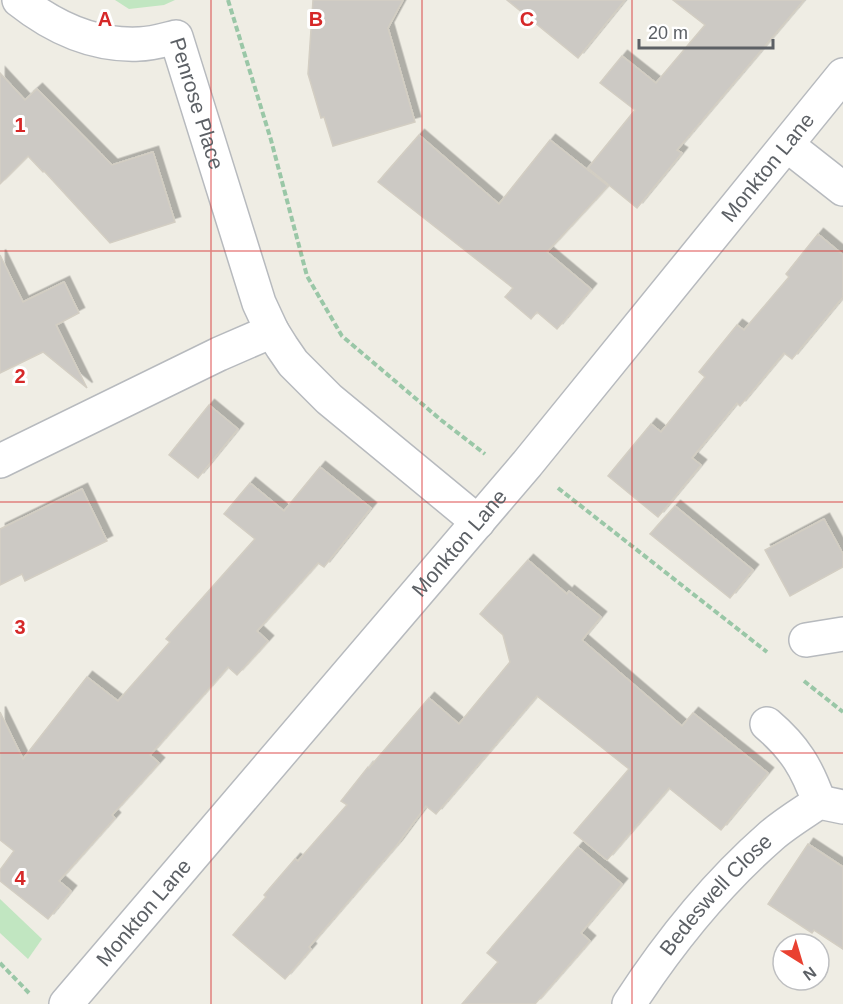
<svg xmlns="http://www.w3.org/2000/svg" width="843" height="1004" font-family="Helvetica,sans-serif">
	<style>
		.green { fill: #c1e6c1 }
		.building { fill: #ccc9c4; stroke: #d3cec3; stroke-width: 1.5; filter: url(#shadow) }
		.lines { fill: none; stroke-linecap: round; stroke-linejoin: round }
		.minor-casing { stroke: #b7babe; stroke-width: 36 }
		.tertiary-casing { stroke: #b7babe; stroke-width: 36 }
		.path { stroke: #9ac7a7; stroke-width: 4; stroke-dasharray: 6 3; stroke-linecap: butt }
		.minor { stroke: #fff; stroke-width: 33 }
		.tertiary { stroke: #fff; stroke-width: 33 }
		.grid { fill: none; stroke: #d62828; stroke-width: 1.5; stroke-opacity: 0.55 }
		.labels { text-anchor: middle; stroke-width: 6; stroke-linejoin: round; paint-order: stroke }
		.street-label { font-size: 21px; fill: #5c6065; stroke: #fff }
		.grid-label { font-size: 20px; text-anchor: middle; font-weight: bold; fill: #d62828; stroke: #fff; stroke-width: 6; stroke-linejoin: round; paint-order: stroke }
	</style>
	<defs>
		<filter id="shadow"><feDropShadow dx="5.5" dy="-5.5" stdDeviation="0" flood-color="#0004"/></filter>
	</defs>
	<rect width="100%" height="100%" fill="#efede4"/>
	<!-- green -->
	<g class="green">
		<path d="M115 0H175L164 5 129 9Z"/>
		<path d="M0 899 42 939 28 959 0 933Z"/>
	</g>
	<!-- building -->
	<g class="building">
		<path d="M313 0H403L388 28 415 122 333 146 324 117 321 118 308 74Z"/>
		<path d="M507 0H625L578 58Z"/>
		<path d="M673 0H804L677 150 682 153 637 208 588 168 635 110 600 83 622 56 656 83 705 25Z"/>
		<path d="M0 73 25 100 37 89 112 165 153 152 175 222 110 243 44 171 43 172 28 156 0 184Z"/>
		<path d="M419 135 499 204 550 140 608 186 547 252 591 289 557 329 537 312 531 319 505 297 513 288 378 182Z"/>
		<path d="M818 234 843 255V297L792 359 784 353 740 406 737 403 692 458 701 465 658 517 608 476 651 424 661 432 705 377 699 372 737 325 744 330 789 277 786 274Z"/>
		<path d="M0 255 23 302 64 282 79 313 56 325 87 388 43 352 0 373Z"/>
		<path d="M209 405 238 429 198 478 169 455Z"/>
		<path d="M320 467 371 508 324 567 318 563 257 631 268 641 237 675 228 667 150 755 159 763 112 815 115 818 59 881 71 891 48 919 0 881V870L14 851 0 840V712L23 759 87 677 118 701 170 642 166 639 255 539 224 514 250 483 284 511Z"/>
		<path d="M82 489 107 541 25 581 22 574 0 585V529Z"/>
		<path d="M675 506 753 570 730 598 650 534Z"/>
		<path d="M824 519 843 554V567L790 596 765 550Z"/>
		<path d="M528 560 567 594 569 591 601 617 582 640 682 726 693 713 768 773 721 830 669 788 607 860 574 833 629 769 537 696 436 814 426 806 397 845 309 947 311 949 285 979 233 935 266 897 264 895 295 859 298 861 347 805 341 801 368 767 369 768 429 698 459 724 510 662 503 635 480 614Z"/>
		<path d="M808 844 843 867V949L814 930 812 933 768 904Z"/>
		<path d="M578 847 622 884 581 933 590 941 535 1004H462L498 962 487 953Z"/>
	</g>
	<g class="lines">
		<defs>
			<g id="minor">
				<path id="s1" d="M19 0C53 27 94 46 139 44 151 44 164 40 176 37L259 303 272 331 282 347 293 363 329 399 478 522"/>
				<path d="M787 145 843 189"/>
				<path d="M0 461 219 354 272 331"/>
				<path d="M806 640 843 634"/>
				<path d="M767 724C795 748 807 768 819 802"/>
				<path id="s2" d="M629 1004C670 941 714 886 771 836 786 823 803 813 819 802L843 807"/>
			</g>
			<g id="tertiary">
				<path id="s3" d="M66 1004 527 464 843 75"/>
			</g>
		</defs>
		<!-- minor casing -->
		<use href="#minor" class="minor-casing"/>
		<!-- tertiary casing -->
		<use href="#tertiary" class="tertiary-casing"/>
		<!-- path -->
		<g class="path">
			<path d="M228 0 271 140 307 276 342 336 441 420 485 454"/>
			<path d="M558 488 767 652"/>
			<path d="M804 681 843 712"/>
			<path d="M0 963 29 993"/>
		</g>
		<!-- minor -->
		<use href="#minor" class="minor"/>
		<!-- tertiary -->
		<use href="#tertiary" class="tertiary"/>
	</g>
	<!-- grid -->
	<path class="grid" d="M211 0V1004M422 0V1004M632 0V1004M0 251H843M0 502H843M0 753H843"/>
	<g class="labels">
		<!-- street labels -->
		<g class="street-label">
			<text dy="7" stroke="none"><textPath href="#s1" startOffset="238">Penrose Place</textPath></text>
			<text dy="7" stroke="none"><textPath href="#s3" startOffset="1092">Monkton Lane</textPath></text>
			<text dy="7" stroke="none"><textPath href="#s3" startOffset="606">Monkton Lane</textPath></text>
			<text dy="7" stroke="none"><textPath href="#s2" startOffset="140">Bedeswell Close</textPath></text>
			<text dy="7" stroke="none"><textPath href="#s3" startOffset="120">Monkton Lane</textPath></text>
		</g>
	</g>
	<g class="grid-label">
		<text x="105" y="26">A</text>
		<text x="316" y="26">B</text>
		<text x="527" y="26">C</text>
		<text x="20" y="132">1</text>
		<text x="20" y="383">2</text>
		<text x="20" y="634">3</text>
		<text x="20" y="885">4</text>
	</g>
	<!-- north arrow -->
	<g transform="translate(801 962) rotate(143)"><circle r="28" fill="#ffffff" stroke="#bebfc1" stroke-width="1.5"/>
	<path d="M0-4.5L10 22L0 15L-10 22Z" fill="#e94131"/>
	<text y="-9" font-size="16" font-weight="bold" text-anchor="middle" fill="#5c6065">N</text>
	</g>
	<!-- scale -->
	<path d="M639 39v9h134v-9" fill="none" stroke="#5c6065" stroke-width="3"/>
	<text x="648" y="39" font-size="18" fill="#5c6065" stroke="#ffffff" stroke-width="4.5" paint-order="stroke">20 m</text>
</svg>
